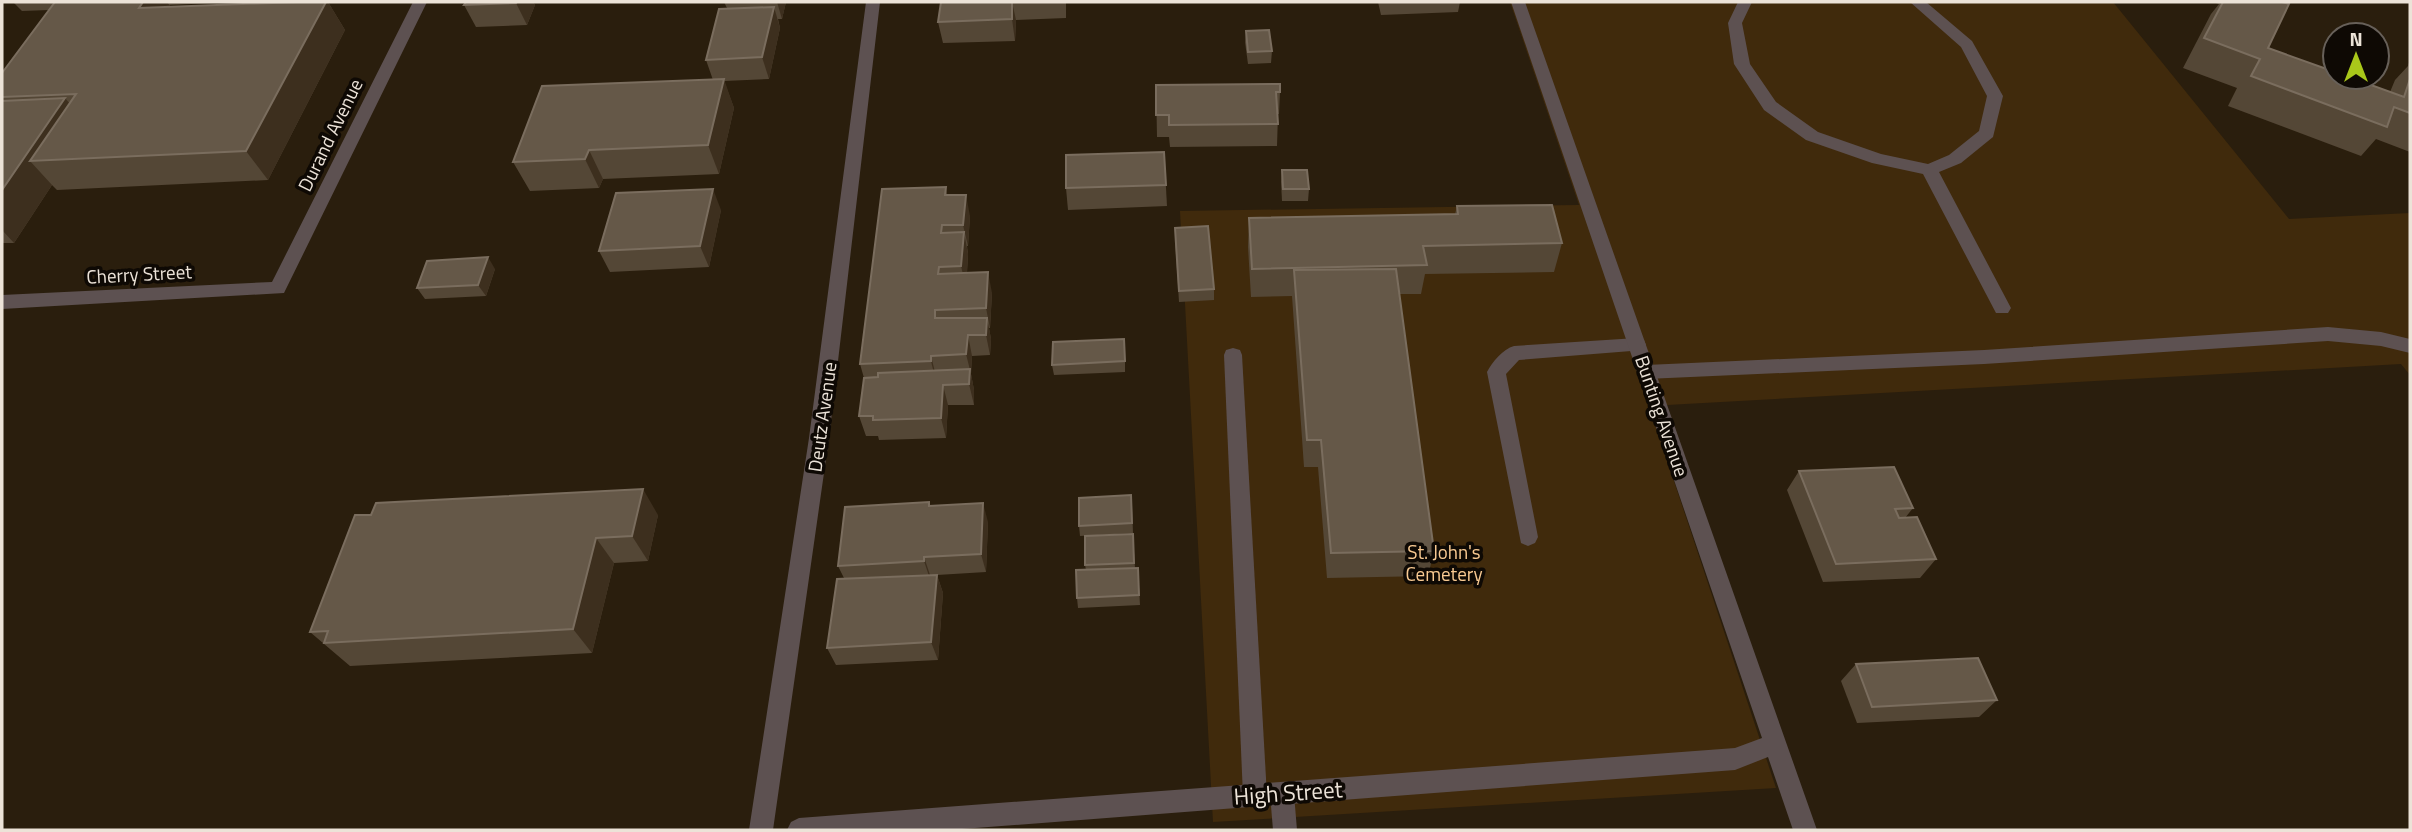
<svg xmlns="http://www.w3.org/2000/svg" width="2412" height="832" font-family="'Titillium Web',sans-serif">
	<style>
		.green { fill: #402a0c }
		.lines { fill: none; stroke-linecap: round; stroke-linejoin: round }
		.service { fill: #5d5151; fill-rule: evenodd }
		.minor { fill: #5d5151; fill-rule: evenodd }
		.wall { fill: #544736 }
		.shaded-wall { fill: #3d2f1e }
		.building { fill: #655848; stroke: #7a6d5e; stroke-width: 2 }
		.labels { text-anchor: middle; stroke-width: 7; stroke-linejoin: round; paint-order: stroke }
		.street-label { font-size: 19px; fill: #ece3d8; stroke: #0e0904 }
		.park-label { font-size: 19px; fill: #f9ca92; stroke: #0e0904 }
		.near-street-label { font-size: 23px; fill: #ece3d8; stroke: #0e0904 }
	</style>
	<rect width="100%" height="100%" fill="#2a1e0d"/>
	<!-- green -->
	<path class="green" d="M1510 2H2113L2289 219 2410 213V375L2401 364 1649 406 1776 788 1213 822 1180 211 1579 205Z"/>
	<g class="lines">
		<!-- service -->
		<g class="service">
			<path d="M1738 2H1752L1742 23 1750 64 1776 102 1818 132 1881 154 1928 164 1949 155 1979 131 1987 96 1961 47 1910 2H1926L1972 41 2003 96 1993 137 1961 163 1939 172 2011 308 2008 313H1996L1923 174 1872 163 1806 140 1764 110 1734 64 1728 23Z"/>
			<path d="M2328 327 2381 332 2410 339V353L2381 346 2328 341 1984 364 1646 379 1639 377 1637 372 1639 367 1646 365 1984 350Z"/>
			<path d="M1637 338 1644 340 1646 345 1644 350 1519 360 1506 374 1538 537 1535 543 1528 546 1521 543 1487 372C1492 362 1503 349 1514 346Z"/>
			<path d="M1233 348 1240 350 1242 355 1267 796 1263 804 1255 807 1247 804 1243 796 1224 355 1226 350Z"/>
			<path d="M1282 783 1290 786 1294 794 1297 830H1273L1270 794 1274 786Z"/>
		</g>
		<!-- minor -->
		<g class="minor">
			<path d="M413 2H427L284 293 2 309V295L272 282Z"/>
			<path d="M866 2H880L829 438 773 830H749L809 438Z"/>
			<path d="M1511 2H1525L1817 830H1793L1768 757 1735 770 949 830H787L791 822 799 818 1735 748 1762 738Z"/>
		</g>
	</g>
	<!-- wall -->
	<g class="wall">
		<path d="M13 2H236L169 5 171 7 298 2H328L345 30 268 180 57 190 52 185 14 243H2V73L49 10 22 11Z"/>
		<path d="M533 2 535 5 527 25 476 27 464 5Z"/>
		<path d="M724 2H786L782 19H778L780 28 769 79 724 81 734 108 719 174 603 179 599 188 530 191 513 162 713 80 706 60 727 8Z"/>
		<path d="M941 2H1066V18L1016 20 1015 41 943 43 938 22Z"/>
		<path d="M1378 2H1460L1458 12 1381 15Z"/>
		<path d="M2216 2H2288L2268 48 2390 92 2395 80 2408 66 2410 59V152L2376 139 2361 156 2228 106 2237 88 2183 68 2211 14 2219 4 2216 3Z"/>
		<path d="M1246 31 1272 51 1271 63 1248 64 1245 42Z"/>
		<path d="M1156 85 1280 92 1279 114H1278L1277 146 1170 147 1169 137H1157Z"/>
		<path d="M1164 152 1167 206 1068 210 1066 188Z"/>
		<path d="M1282 170 1309 189 1308 201H1282L1281 182Z"/>
		<path d="M946 187 947 195 970 216 968 246H967L968 254 967 273 992 293 990 328H989L991 339 990 355 972 356 971 374 974 390V405H948L946 438 879 440 878 436H866L859 416 864 378 860 364Z"/>
		<path d="M1457 206 1562 243 1554 272 1425 274 1421 294H1399L1434 551 1428 576 1327 578 1318 467H1304L1292 296 1251 297 1248 247 1249 218 1455 214Z"/>
		<path d="M721 210 709 267 610 272 599 251Z"/>
		<path d="M1175 239 1214 289V300L1179 302Z"/>
		<path d="M495 269 486 296 425 299 417 288Z"/>
		<path d="M1125 350V372L1054 375 1052 365Z"/>
		<path d="M1799 471 1913 508 1905 518 1936 559 1920 578 1823 582 1787 490Z"/>
		<path d="M929 502 930 506 988 522 986 572 937 575 943 593 938 660 836 665 827 648 844 578 838 566Z"/>
		<path d="M1132 505 1133 533 1080 536 1079 526Z"/>
		<path d="M658 515 648 561 614 563 592 653 350 666 310 632Z"/>
		<path d="M1133 534 1135 568H1138L1140 605 1078 608 1077 598 1086 570 1085 565Z"/>
		<path d="M1856 664 1997 700 1979 717 1857 723 1841 681Z"/>
	</g>
	<!-- shaded-wall -->
	<g class="shaded-wall">
		<path d="M143 2H167L176 14 139 8Z"/>
		<path d="M326 2H328L345 30 268 180 246 151Z"/>
		<path d="M517 2H533L535 5 527 25 516 3Z"/>
		<path d="M777 2H786L782 19Z"/>
		<path d="M1012 2 1016 20 1015 41 1012 19Z"/>
		<path d="M774 7 780 28 769 79 762 57Z"/>
		<path d="M724 79 734 108 719 174 708 145Z"/>
		<path d="M65 98 90 127 30 161 52 185 14 243 2 230V190Z"/>
		<path d="M589 150 603 179 599 188 585 159Z"/>
		<path d="M713 189 721 210 709 267 700 246Z"/>
		<path d="M966 195 970 216 968 246 963 225Z"/>
		<path d="M964 232 968 254 966 287 961 266Z"/>
		<path d="M488 257 495 269 486 296 478 285Z"/>
		<path d="M988 272 992 293 990 328 986 308Z"/>
		<path d="M987 318 991 339 990 355 986 335Z"/>
		<path d="M968 335 972 356 971 374 974 390V405L969 384 970 370 966 354Z"/>
		<path d="M931 356 936 376V382L931 361Z"/>
		<path d="M943 385 948 405 946 438 941 418Z"/>
		<path d="M643 489 658 515 648 561 632 536Z"/>
		<path d="M983 503 988 522 986 572 981 554Z"/>
		<path d="M596 538 614 563 592 653 573 629Z"/>
		<path d="M924 557 930 575V579L924 561Z"/>
		<path d="M937 575 943 593 938 660 931 642Z"/>
	</g>
	<!-- building -->
	<g class="building">
		<path d="M55 2H143L139 8 298 2H326L246 151 30 161 76 94 2 97V73Z"/>
		<path d="M466 2H517L516 3 464 5Z"/>
		<path d="M941 2H1012V19L938 22Z"/>
		<path d="M2223 2H2282L2289 4 2268 48 2335 72V77H2349L2404 97 2410 79V113L2394 107 2387 127 2251 76 2260 59 2204 38Z"/>
		<path d="M774 7 762 57 706 60 719 9Z"/>
		<path d="M1269 30 1272 51 1248 52 1246 31Z"/>
		<path d="M724 79 708 145 589 150 585 159 513 162 542 86Z"/>
		<path d="M1280 84V92H1276L1278 124 1169 125V115H1156V85Z"/>
		<path d="M65 98 2 190V101Z"/>
		<path d="M1164 152 1166 185 1066 188V155Z"/>
		<path d="M1282 170H1307L1309 189H1283Z"/>
		<path d="M946 187 945 195H966L963 225H942L941 233 964 232 961 266 939 267 938 274 988 272 986 308 935 310V318H987L986 335H968L966 354 931 356V361L860 364 882 189Z"/>
		<path d="M713 189 700 246 599 251 616 193Z"/>
		<path d="M1552 205 1562 243 1423 246 1427 265 1252 269 1249 218 1458 214 1457 206Z"/>
		<path d="M1208 226 1214 289 1179 291 1175 228Z"/>
		<path d="M488 257 478 285 417 288 427 261Z"/>
		<path d="M1396 269 1434 551 1331 553 1321 440H1307L1294 270Z"/>
		<path d="M1124 339 1125 361 1052 365 1053 342Z"/>
		<path d="M970 369 969 384 943 385 941 418 873 420V416H859L864 378 878 377V373Z"/>
		<path d="M1894 467 1913 508 1895 509 1899 518 1917 517 1936 559 1836 564 1799 471Z"/>
		<path d="M643 489 632 536 596 538 573 629 324 643 328 631 310 632 355 515H371L376 503Z"/>
		<path d="M1131 495 1132 523 1079 526V498Z"/>
		<path d="M929 502V506L983 503 981 554 924 557V561L838 566 845 507Z"/>
		<path d="M1133 534 1134 563 1085 565V536Z"/>
		<path d="M1138 568 1139 595 1077 598 1076 570Z"/>
		<path d="M937 575 931 642 827 648 837 579Z"/>
		<path d="M1978 658 1997 700 1872 707 1856 664Z"/>
	</g>
	<g class="labels">
		<!-- street labels -->
		<g class="street-label">
			<text transform="translate(330 135) rotate(-64)" y="7">Durand Avenue</text>
			<text transform="translate(139 274) rotate(-3)" y="7">Cherry Street</text>
			<text transform="translate(1662 416) rotate(71)" y="7">Bunting Avenue</text>
			<text transform="translate(822 417) rotate(-82)" y="7">Deutz Avenue</text>
		</g>
		<!-- park labels -->
		<g class="park-label">
			<text x="1444" y="559">St. John's<tspan x="1444" dy="22">Cemetery</tspan></text>
		</g>
		<!-- near-street labels -->
		<g class="near-street-label">
			<text transform="translate(1288 793) rotate(-4)" y="8">High Street</text>
		</g>
	</g>
	<!-- border -->
	<rect width="2412" height="832" fill="none" stroke="#ece3d8" stroke-width="7"/>
	<!-- north arrow -->
	<g transform="translate(2356 56)"><circle r="33" fill="#0e0904" stroke="#676059" stroke-width="2"/>
	<path d="M0-5L12 26L0 18L-12 26Z" fill="#a9c71a"/>
	<text y="-10" font-size="19" font-weight="bold" text-anchor="middle" fill="#ece3d8">N</text>
	</g>
</svg>
